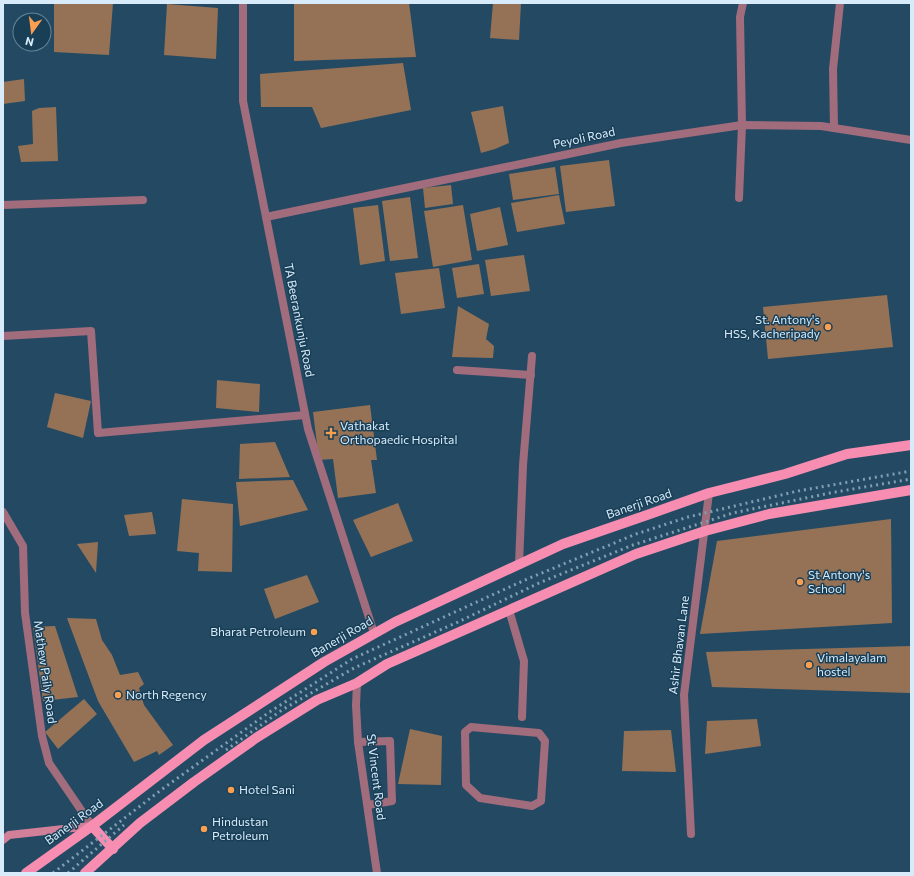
<svg xmlns="http://www.w3.org/2000/svg" width="914" height="876" font-family="Commissioner,sans-serif">
	<style>
		.building { fill: #957256 }
		.lines { fill: none; stroke-linecap: round; stroke-linejoin: round }
		.lane { stroke: #a16c7c; stroke-width: 8 }
		.street { stroke: #a16c7c; stroke-width: 8 }
		.secondary { stroke: #d2809a; stroke-width: 8 }
		.primary { stroke: #f78eb1; stroke-width: 10 }
		.rail { stroke: #819eb2; stroke-width: 3; stroke-dasharray: 2 4; stroke-linecap: butt }
		.poi-dot { fill: #fa9f4f; stroke: #193f57; stroke-width: 1.5 }
		.labels { text-anchor: middle; stroke-width: 3; stroke-linejoin: round; paint-order: stroke }
		.street-label { font-size: 12px; fill: #d7ebfb; stroke: #193f57 }
		.poi-label { font-size: 12px; fill: #d7ebfb; stroke: #193f57; text-anchor: start }
	</style>
	<rect width="100%" height="100%" fill="#244a63"/>
	<!-- building -->
	<g class="building">
		<path d="M54 3H113L109 55 54 52Z"/>
		<path d="M294 3H409L416 57 294 61Z"/>
		<path d="M493 3H521L519 40 490 38Z"/>
		<path d="M167 4 218 8 216 59 164 55Z"/>
		<path d="M403 63 411 110 321 128 312 107H261L260 74Z"/>
		<path d="M24 79 25 101 3 104V82Z"/>
		<path d="M503 106 509 143 495 149 481 153 471 112Z"/>
		<path d="M56 107 58 161 21 162 18 146 33 144 32 111 39 108Z"/>
		<path d="M609 160 615 206 566 212 560 166Z"/>
		<path d="M555 167 559 194 513 200 509 174Z"/>
		<path d="M451 185 453 204 425 208 423 188Z"/>
		<path d="M559 195 565 224 517 232 511 203Z"/>
		<path d="M410 197 418 258 390 261 382 201Z"/>
		<path d="M378 205 385 261 360 265 353 208Z"/>
		<path d="M463 205 472 260 433 267 424 211Z"/>
		<path d="M500 207 508 245 477 251 470 214Z"/>
		<path d="M524 255 530 291 491 296 485 260Z"/>
		<path d="M479 264 484 294 457 298 452 268Z"/>
		<path d="M439 268 445 308 401 314 395 273Z"/>
		<path d="M887 295 893 347 768 359 763 307Z"/>
		<path d="M458 306 489 324 486 339 494 346 493 358 452 357Z"/>
		<path d="M217 380 260 384 259 412 216 408Z"/>
		<path d="M55 393 91 401 83 438 47 427Z"/>
		<path d="M370 405 377 460H371L376 493 338 498 333 459 319 460 313 412Z"/>
		<path d="M275 442 290 477 239 479 240 444Z"/>
		<path d="M293 480 308 510 240 526 236 482Z"/>
		<path d="M182 499 233 504 232 572 198 571 199 553 177 551Z"/>
		<path d="M398 503 413 541 371 557 353 520Z"/>
		<path d="M152 512 156 534 129 536 124 515Z"/>
		<path d="M891 519 892 623 700 634 717 541Z"/>
		<path d="M98 542 96 573 77 544Z"/>
		<path d="M307 575 319 602 275 619 264 589Z"/>
		<path d="M67 618 96 619 102 640 112 655 120 675 138 672 144 684 139 688 144 705 173 745 159 755 157 751 134 762 98 701Z"/>
		<path d="M55 626 78 697 43 701 33 627Z"/>
		<path d="M911 646 910 693 712 687 706 652Z"/>
		<path d="M84 699 97 714 58 749 45 732Z"/>
		<path d="M757 719 761 746 705 754 707 721Z"/>
		<path d="M410 729 442 736 441 785 398 784Z"/>
		<path d="M671 730 676 772 622 771 624 731Z"/>
	</g>
	<g class="lines">
		<!-- lane -->
		<g class="lane">
			<path d="M739 198 742 125"/>
			<path d="M3 205 143 200"/>
			<path d="M471 727 539 733 545 741 541 801 532 806 480 798 466 785 465 732Z"/>
			<path d="M358 742 390 741 392 801 368 805"/>
		</g>
		<!-- street -->
		<g class="street">
			<path d="M243 3V101L308 429 374 633"/>
			<path d="M742 125 740 17 743 3"/>
			<path d="M834 128 833 69 840 3"/>
			<path d="M266 217 621 143 742 125 821 126 911 140"/>
			<path d="M3 336 91 331 98 433 305 415"/>
			<path d="M457 370 531 375"/>
			<path d="M3 512 23 546 25 613 42 736 49 763 92 826"/>
			<path d="M519 565 523 465 532 356"/>
			<path d="M509 610 524 661 522 717"/>
			<path d="M357 683 356 705 358 742 377 873"/>
			<path d="M691 834 684 695 709 493"/>
		</g>
		<!-- secondary -->
		<path class="secondary" d="M3 840 9 835 91 826"/>
		<!-- primary -->
		<g class="primary">
			<path d="M92 826 113 849"/>
			<path d="M26 873 92 826 204 740 324 662 395 622 563 544 647 515 709 493 785 474 847 454 911 445"/>
			<path d="M85 873 140 823 194 782 256 738 317 700 357 683 387 664 636 554 705 531 769 514 911 490"/>
		</g>
		<!-- rail -->
		<g class="rail">
			<path d="M226 750 282 710 354 668 458 622 539 583 633 545 733 513 830 493 911 479"/>
			<path d="M53 873 161 790 268 713 352 659 525 580 636 534 688 517 798 491 911 471"/>
			<path d="M68 873 124 825"/>
		</g>
	</g>
	<!-- markers -->
	<g class="poi-dot">
		<circle cx="828" cy="327" r="4"/>
		<path d="M329 427h4v4h4v4h-4v4h-4v-4h-4v-4h4z"/>
		<circle cx="800" cy="582" r="4"/>
		<circle cx="314" cy="632" r="4"/>
		<circle cx="809" cy="665" r="4"/>
		<circle cx="118" cy="695" r="4"/>
		<circle cx="231" cy="790" r="4"/>
		<circle cx="204" cy="829" r="4"/>
	</g>
	<g class="labels">
		<!-- street labels -->
		<g class="street-label">
			<text transform="translate(584 138) rotate(-12)" y="4">Peyoli Road</text>
			<text transform="translate(299 320) rotate(79)" y="4">TA Beerankunju Road</text>
			<text transform="translate(639 504) rotate(-19)" y="4">Banerji Road</text>
			<text transform="translate(342 637) rotate(-30)" y="4">Banerji Road</text>
			<text transform="translate(679 645) rotate(-83)" y="4">Ashir Bhavan Lane</text>
			<text transform="translate(45 672) rotate(82)" y="4">Mathew Paily Road</text>
			<text transform="translate(376 777) rotate(83)" y="4">St Vincent Road</text>
			<text transform="translate(74 822) rotate(-36)" y="4">Banerji Road</text>
		</g>
		<!-- poi labels -->
		<g class="poi-label">
			<text x="820" y="324" text-anchor="end">St. Antony's<tspan x="820" dy="14">HSS, Kacheripady</tspan></text>
			<text x="340" y="430">Vathakat<tspan x="340" dy="14">Orthopaedic Hospital</tspan></text>
			<text x="808" y="579">St Antony's<tspan x="808" dy="14">School</tspan></text>
			<text x="306" y="636" text-anchor="end">Bharat Petroleum</text>
			<text x="817" y="662">Vimalayalam<tspan x="817" dy="14">hostel</tspan></text>
			<text x="126" y="699">North Regency</text>
			<text x="239" y="794">Hotel Sani</text>
			<text x="212" y="826">Hindustan<tspan x="212" dy="14">Petroleum</tspan></text>
		</g>
	</g>
	<!-- border -->
	<rect width="914" height="876" fill="none" stroke="#d7ebfb" stroke-width="8"/>
	<!-- north arrow -->
	<g transform="translate(32 32) rotate(194)"><circle r="19" fill="#193f57" stroke="#658499"/>
	<path d="M0-3L7 15L0 10L-7 15Z" fill="#fa9f4f"/>
	<text y="-6" font-size="11" font-weight="bold" text-anchor="middle" fill="#d7ebfb">N</text>
	</g>
</svg>
